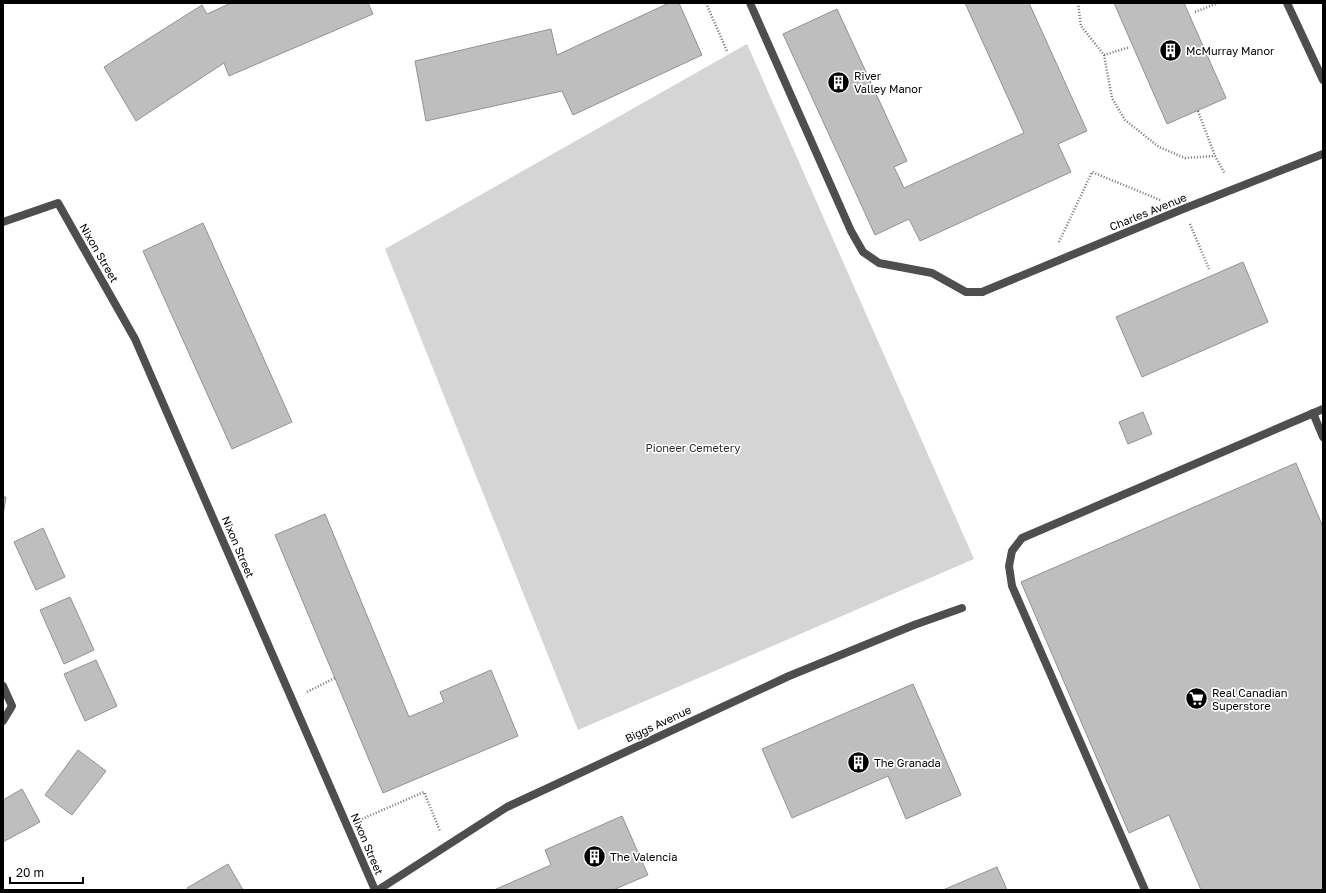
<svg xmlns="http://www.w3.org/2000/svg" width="1326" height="893" font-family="'Golos Text',sans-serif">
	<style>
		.green { fill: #d5d5d5 }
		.building { fill: #bebebe; stroke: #929292 }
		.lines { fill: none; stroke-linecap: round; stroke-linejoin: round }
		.path { stroke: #707070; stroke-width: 2.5; stroke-dasharray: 1 2; stroke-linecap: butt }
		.lane { stroke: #4e4e4e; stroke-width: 8 }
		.street { stroke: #4e4e4e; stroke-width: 8 }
		.labels { text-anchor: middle; stroke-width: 3.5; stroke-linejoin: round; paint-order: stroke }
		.poi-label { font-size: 11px; fill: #000; stroke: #fff; text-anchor: start }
		.street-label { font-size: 11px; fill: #000; stroke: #fff }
		.park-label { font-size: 11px; fill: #2c2c2c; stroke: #fff }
	</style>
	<rect width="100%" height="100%" fill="#fff"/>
	<!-- green -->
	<path class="green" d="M747 44 974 559 578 730 385 249Z"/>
	<!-- building -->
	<g class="building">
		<path d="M231 3H368L373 14 229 76 224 63 136 121 104 67 202 5 207 14Z"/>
		<path d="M669 3H679L702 55 573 115 562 91 426 121 415 61 551 29 557 55Z"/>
		<path d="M965 3H1029L1087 131 1058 144 1071 172 920 241 909 219 875 235 783 34 837 9 907 161 894 167 904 188 1024 133Z"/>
		<path d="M1114 3H1184L1226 98 1167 124Z"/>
		<path d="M203 223 292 422 232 449 143 251Z"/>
		<path d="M1243 262 1268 322 1142 377 1116 317Z"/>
		<path d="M1143 412 1152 434 1128 444 1119 422Z"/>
		<path d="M1296 463 1323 527V890H1201L1169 815 1129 833 1021 582Z"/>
		<path d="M3 497H6L3 515Z"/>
		<path d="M325 514 409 717 444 702 440 692 491 670 518 736 383 793 275 535Z"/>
		<path d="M43 528 65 577 36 590 14 542Z"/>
		<path d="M70 597 94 650 64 664 40 610Z"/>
		<path d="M96 660 117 706 85 721 64 674Z"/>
		<path d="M913 684 961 795 906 819 888 776 792 818 762 749Z"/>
		<path d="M78 750 106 771 72 815 45 795Z"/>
		<path d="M22 789 40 822 3 842V800Z"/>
		<path d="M622 816 648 875 613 890H494L551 865 545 850Z"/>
		<path d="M228 864 243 890H188L187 888Z"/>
		<path d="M997 867 1007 890H943Z"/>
	</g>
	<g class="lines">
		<!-- path -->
		<g class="path">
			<path d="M706 3 727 51"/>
			<path d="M1078 3 1081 26 1104 55 1112 98 1125 120 1159 147 1185 158 1215 156 1225 174"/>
			<path d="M1195 12 1218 3"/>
			<path d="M1104 55 1130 47"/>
			<path d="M1198 111 1215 156"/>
			<path d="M1190 224 1209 269"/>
			<path d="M1059 242 1092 172 1160 200"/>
			<path d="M307 692 335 678"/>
			<path d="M362 819 424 792 440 831"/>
		</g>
		<!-- lane -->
		<g class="lane">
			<path d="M750 3 851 231 863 252 879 263 932 273 966 292H982"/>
			<path d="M1287 3 1323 80"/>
			<path d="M1313 413 1323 437"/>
			<path d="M1145 890 1012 586 1009 566 1012 551 1022 538 1323 409"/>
		</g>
		<!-- street -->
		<g class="street">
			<path d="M3 222 58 203 135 339 375 890"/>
			<path d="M982 292 1183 209 1323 154"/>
			<path d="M3 686 12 706 3 721"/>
			<path d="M378 890 507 807 789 676 914 625 962 608"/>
		</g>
	</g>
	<!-- icons -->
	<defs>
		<symbol id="building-disc" viewBox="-11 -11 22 22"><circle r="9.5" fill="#000" stroke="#fff"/><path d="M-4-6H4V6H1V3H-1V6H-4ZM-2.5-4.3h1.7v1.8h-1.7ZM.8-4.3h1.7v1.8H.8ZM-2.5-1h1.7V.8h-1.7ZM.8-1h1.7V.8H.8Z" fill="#fff"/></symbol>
		<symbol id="supermarket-disc" viewBox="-11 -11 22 22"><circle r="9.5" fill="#000" stroke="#fff"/><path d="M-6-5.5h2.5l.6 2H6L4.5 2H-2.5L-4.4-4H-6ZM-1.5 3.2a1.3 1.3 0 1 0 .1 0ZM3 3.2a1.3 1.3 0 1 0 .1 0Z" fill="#fff"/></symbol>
	</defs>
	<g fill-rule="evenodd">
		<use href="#building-disc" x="1158" y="38" width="25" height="25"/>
		<use href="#building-disc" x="826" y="70" width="25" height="25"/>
		<use href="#supermarket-disc" x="1184" y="686" width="25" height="25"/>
		<use href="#building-disc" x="846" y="750" width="25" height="25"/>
		<use href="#building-disc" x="582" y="844" width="25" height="25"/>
	</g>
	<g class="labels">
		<!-- poi labels -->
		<g class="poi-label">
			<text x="1186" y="55">McMurray Manor</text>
			<text x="854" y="80">River<tspan x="854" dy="13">Valley Manor</tspan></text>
			<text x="1212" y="697">Real Canadian<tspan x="1212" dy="13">Superstore</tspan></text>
			<text x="874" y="767">The Granada</text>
			<text x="610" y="861">The Valencia</text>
		</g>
		<!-- street labels -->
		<g class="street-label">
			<text transform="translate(1148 212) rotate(-22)" y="4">Charles Avenue</text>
			<text transform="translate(99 253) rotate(60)" y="4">Nixon Street</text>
			<text transform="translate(238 547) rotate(67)" y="4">Nixon Street</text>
			<text transform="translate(658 724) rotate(-25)" y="4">Biggs Avenue</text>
			<text transform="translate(367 844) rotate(67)" y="4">Nixon Street</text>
		</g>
		<!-- park labels -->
		<g class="park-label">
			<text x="693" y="452">Pioneer Cemetery</text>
		</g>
	</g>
	<!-- border -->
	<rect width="1326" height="893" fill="none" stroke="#000000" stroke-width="8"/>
	<!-- scale -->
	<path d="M10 877v6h73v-6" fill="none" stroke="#000000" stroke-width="2"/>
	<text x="16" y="877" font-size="12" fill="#000000" stroke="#ffffff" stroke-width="3" paint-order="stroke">20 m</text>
</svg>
